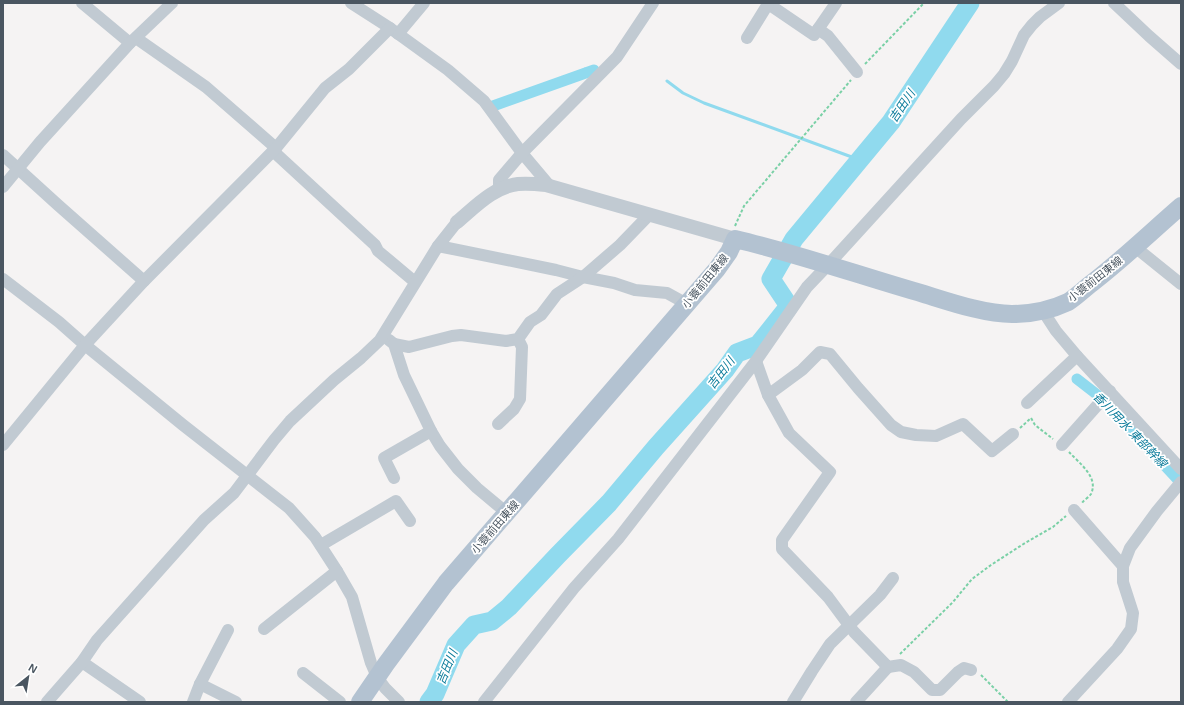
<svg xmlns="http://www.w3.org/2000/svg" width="1184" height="705" font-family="Arial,'Noto Sans JP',sans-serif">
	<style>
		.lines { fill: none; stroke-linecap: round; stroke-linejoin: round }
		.stream { stroke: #90daee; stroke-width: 3 }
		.canal { stroke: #90daee; stroke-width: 11 }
		.river { stroke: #90daee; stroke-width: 19 }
		.path { stroke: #7ad0a6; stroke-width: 2; stroke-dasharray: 3 2; stroke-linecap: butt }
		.minor { stroke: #c1cad2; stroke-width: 12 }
		.tertiary { stroke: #c1cad2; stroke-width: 14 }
		.primary { stroke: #b3c2d1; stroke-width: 18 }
		.labels { text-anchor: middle; stroke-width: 3.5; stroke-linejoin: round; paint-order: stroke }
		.street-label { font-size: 11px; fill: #4a5661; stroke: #fff }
		.water-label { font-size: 12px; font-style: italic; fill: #0c7c9b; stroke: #fff }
	</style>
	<rect width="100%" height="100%" fill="#f5f3f3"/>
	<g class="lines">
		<!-- stream -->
		<g class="stream">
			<path d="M570 79 585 69"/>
			<path d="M667 81 683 93 704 103 860 160"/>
		</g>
		<!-- canal -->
		<g class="canal">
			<path d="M493 106 594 70"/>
			<path d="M1077 379 1104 400 1181 483"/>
		</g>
		<!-- river -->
		<path class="river" d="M429 702 435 694 456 645 474 625 492 621 509 607 558 555 609 503 656 447 725 370 737 353 758 345 789 306 771 279 794 239 891 122 970 3"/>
		<!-- path -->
		<g class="path">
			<path d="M865 64 924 3"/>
			<path d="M735 226 744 206 851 80"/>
			<path d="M1020 428 1031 418 1035 425 1053 439"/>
			<path d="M1069 452C1079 463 1099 477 1091 494 1089 497 1084 500 1082 503"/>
			<path d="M900 654 953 602 972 579 991 565 1025 543 1053 527 1066 516"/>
			<path d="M981 675 1008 702"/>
		</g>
		<!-- minor -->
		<g class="minor">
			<path d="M82 3 130 43"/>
			<path d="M351 3 390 28 448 70 484 101 522 153 549 185"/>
			<path d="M767 3 814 35 836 3"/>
			<path d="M1114 3 1149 36 1181 64"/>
			<path d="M818 29 828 36 857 72"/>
			<path d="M398 34 424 3"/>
			<path d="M136 38 206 87 276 148"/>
			<path d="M747 38 768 4"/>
			<path d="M273 151 375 245 378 251 415 282"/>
			<path d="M3 155 58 205 144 281"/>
			<path d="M3 187 40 142 130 43 172 3"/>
			<path d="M499 190V180L522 153 617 57 653 3"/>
			<path d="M438 246 556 270 583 277 614 283 635 290 667 293 687 304"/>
			<path d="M1135 247 1181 284"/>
			<path d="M3 279 59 322 85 345 183 425 289 508 315 537 337 571 352 597 371 663 377 677 385 688 399 702"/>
			<path d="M1043 311 1056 331 1077 356 1181 469"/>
			<path d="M389 340 394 344 404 375 431 431 440 446 458 469 477 488 507 513"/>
			<path d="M394 344 409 347 452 336 461 335 506 341 518 339 530 322 541 315 557 294 583 277 620 245 649 215"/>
			<path d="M756 361 768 395 789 433 830 472 782 540V549L828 597 854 632 888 667 901 665 914 672 932 690H940L958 672 964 668 971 670"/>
			<path d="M768 395 802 370 820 352 830 354 858 388 891 425 901 432 916 435 936 436 963 424 992 451 1013 434"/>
			<path d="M1027 403 1077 356"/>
			<path d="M498 424 514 409 520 399 522 347 518 339"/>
			<path d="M3 445 85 345 144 281 276 148 325 88 349 69 390 28"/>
			<path d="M1062 445 1110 391"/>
			<path d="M394 478 384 458 431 431"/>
			<path d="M1074 510 1123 566"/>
			<path d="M321 545 396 501 410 521"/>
			<path d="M264 629 337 571"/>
			<path d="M82 662 140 702"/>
			<path d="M303 673 340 702"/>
			<path d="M200 684 236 702"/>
			<path d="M47 702 82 662 97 640 188 538 204 520 234 493 274 440 290 421 334 380 361 358 380 340 438 246 457 222"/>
			<path d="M193 702 200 684 228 630"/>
			<path d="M484 702 574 588 618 539 756 361 807 287 828 265 961 119 994 86 1004 74 1012 61 1024 35 1032 25 1040 17 1059 3"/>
			<path d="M793 702 812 671 830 644 880 595 893 578"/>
			<path d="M856 702 888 667"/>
			<path d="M1068 702 1117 649 1131 629 1133 613 1123 582V566L1130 548 1157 511 1181 482"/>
		</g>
		<!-- tertiary -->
		<path class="tertiary" d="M457 222C475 207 493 187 518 184 527 183 537 184 546 185L735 239"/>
		<!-- primary -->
		<path class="primary" d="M360 702 386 664 446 583 717 269 729 252 735 239C799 254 861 276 924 294 950 302 985 314 1012 314 1031 314 1051 310 1068 302 1076 297 1084 289 1092 283 1123 259 1151 232 1181 206"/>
	</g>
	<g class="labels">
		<!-- street labels -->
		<g class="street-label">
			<text transform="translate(1095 279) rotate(-38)" y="4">小蓑前田東線</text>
			<text transform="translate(705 281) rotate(-51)" y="4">小蓑前田東線</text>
			<text transform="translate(495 527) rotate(-49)" y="4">小蓑前田東線</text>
		</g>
		<!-- water labels -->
		<g class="water-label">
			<text transform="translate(902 106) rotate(-56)" y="4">吉田川</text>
			<text transform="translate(721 373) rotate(-52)" y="4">吉田川</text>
			<text transform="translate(1130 430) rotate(46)" y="4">香川用水 東部幹線</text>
			<text transform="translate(447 667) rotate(-67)" y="4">吉田川</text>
		</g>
	</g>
	<!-- border -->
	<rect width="1184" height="705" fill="none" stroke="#4a5661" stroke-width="8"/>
	<!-- north arrow -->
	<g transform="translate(28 677) rotate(30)" stroke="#ffffff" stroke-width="3" paint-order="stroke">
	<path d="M0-3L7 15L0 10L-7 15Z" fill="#4a5661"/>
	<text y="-6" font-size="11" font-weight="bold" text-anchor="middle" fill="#4a5661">N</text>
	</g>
</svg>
